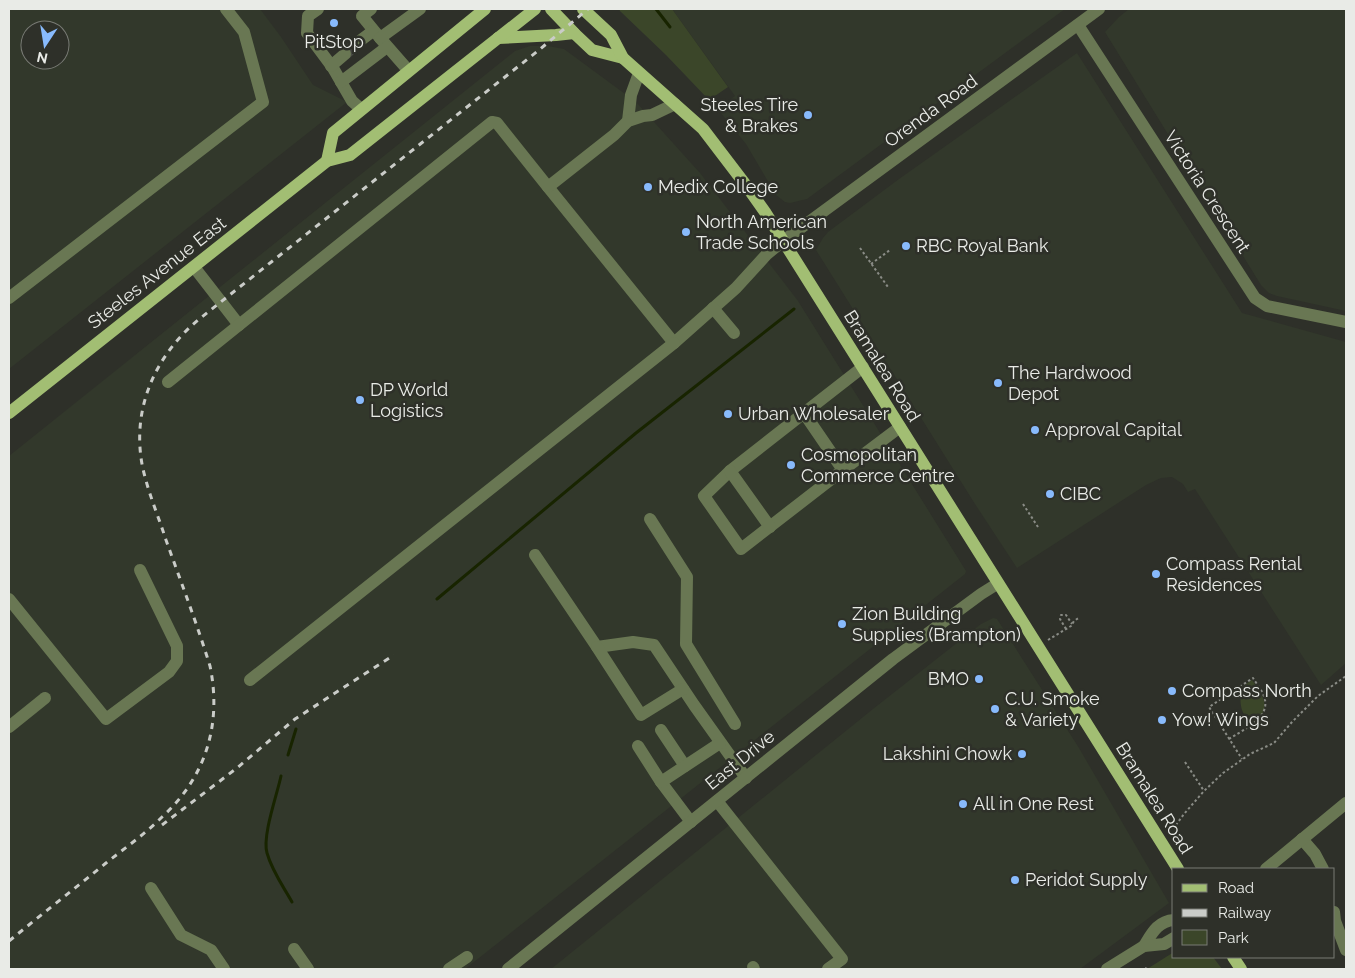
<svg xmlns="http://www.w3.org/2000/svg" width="1355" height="978" font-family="Raleway,sans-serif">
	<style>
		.built { fill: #32382b; fill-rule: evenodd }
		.green { fill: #3b4629 }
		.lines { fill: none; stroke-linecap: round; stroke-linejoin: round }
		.stream { stroke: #182400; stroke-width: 3 }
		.minor-tunnel { stroke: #4a4c46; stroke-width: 12; stroke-dasharray: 12 6; stroke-linecap: butt }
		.path { stroke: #8a8c86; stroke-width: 2; stroke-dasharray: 2.5 2.5; stroke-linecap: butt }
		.minor { stroke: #697753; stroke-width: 12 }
		.major { stroke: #a2be73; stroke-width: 12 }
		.rail { stroke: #caccc8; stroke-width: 3; stroke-dasharray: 6 6; stroke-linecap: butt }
		.poi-dot { fill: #88bafc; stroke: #2e3029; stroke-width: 2 }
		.labels { text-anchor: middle; stroke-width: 5; stroke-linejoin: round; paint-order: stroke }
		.poi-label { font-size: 18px; fill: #e9ebe7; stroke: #2e3029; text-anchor: start }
		.street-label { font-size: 18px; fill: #e9ebe7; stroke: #2e3029 }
	</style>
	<rect width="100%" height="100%" fill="#2e3029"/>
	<!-- built -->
	<g class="built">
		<path d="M9 9H260L281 37 313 85 347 102 9 369ZM30 30H60V60H30Z"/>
		<path d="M672 9H1065L807 199 790 203 785 202 776 195 746 144 720 112V107L735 96Z"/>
		<path d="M1129 9H1346V311L1277 296 1269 293 1261 285 1105 32 1119 17Z"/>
		<path d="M530 46H548L564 49 636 102 700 173 798 301 966 571 965 574 465 969H9V456L515 51Z"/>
		<path d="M1077 53 1242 313 1346 342V663L1321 685 1195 489 1188 492 1183 484 1172 477 1161 478 1146 485 1017 568 975 504 816 250 823 238 828 232 899 179Z"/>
		<path d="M993 618 997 619 1079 748 1169 903 1080 969H551L873 709 981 624Z"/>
	</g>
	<!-- green -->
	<g class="green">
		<path d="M619 9H672L728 87 709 100 666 55 620 11Z"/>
		<path d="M1252 680C1256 686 1262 694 1264 701 1269 725 1233 730 1242 687Z"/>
		<path d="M1174 952V957H1213L1222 969H1147Z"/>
	</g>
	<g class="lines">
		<!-- stream -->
		<g class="stream">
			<path d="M656 9 670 27"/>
			<path d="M437 599 636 433 794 309"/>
			<path d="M288 755 296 729"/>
			<path d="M281 776C277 795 262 836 267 853 272 871 283 886 292 902"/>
		</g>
		<!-- minor-tunnel -->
		<path class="minor-tunnel" d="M345 54 361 40"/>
		<!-- path -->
		<g class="path">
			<path d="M860 248 888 287"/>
			<path d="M871 264 890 250"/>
			<path d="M1023 504 1038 527"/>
			<path d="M1066 629 1060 619 1061 615H1066L1072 624"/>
			<path d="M1048 640 1071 626 1074 621 1080 617"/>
			<path d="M1229 739C1244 729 1274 717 1263 694 1261 689 1256 683 1253 678L1209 707 1242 759"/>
			<path d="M1185 762 1204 791"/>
			<path d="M1176 825 1184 814 1204 791 1223 773 1250 754 1274 743 1292 722 1318 696 1346 676"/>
			<path d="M1145 968 1147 969"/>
		</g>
		<!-- minor -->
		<g class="minor">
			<path d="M318 9 308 16 307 33 333 68 352 101 361 109"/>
			<path d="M371 9 362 16 380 38"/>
			<path d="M1078 25 1255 298 1267 306 1346 322"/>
			<path d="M361 40 373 31"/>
			<path d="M331 66 345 54"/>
			<path d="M408 70 380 38 420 9"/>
			<path d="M341 82 387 47"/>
			<path d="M628 121 631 95 639 73"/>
			<path d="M548 187 674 343 736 288 767 254 783 241 1099 9"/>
			<path d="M194 267 239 325"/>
			<path d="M9 298 263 102 244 32 226 9"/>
			<path d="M713 308 734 333"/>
			<path d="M863 367 804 413 843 470 900 427"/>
			<path d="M168 382 492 122 497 123 548 187 614 135 628 121 643 116 652 115 675 104"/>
			<path d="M804 413 730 471 704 496 741 549 843 470"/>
			<path d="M730 471 770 527"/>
			<path d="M650 519 687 577 686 644 735 724"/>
			<path d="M535 555 597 647 633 642 654 645 694 705 746 778"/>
			<path d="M9 599 106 719 169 672 177 661V646L140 570"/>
			<path d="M597 647 641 715 683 689"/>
			<path d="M250 680 674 343"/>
			<path d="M9 727 45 698"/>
			<path d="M661 730 685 766"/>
			<path d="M638 746 661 782 691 822"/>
			<path d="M661 782 720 743"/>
			<path d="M717 801 842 959 828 969"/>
			<path d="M1302 839 1315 854 1323 869"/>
			<path d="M1266 869 1346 803"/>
			<path d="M151 888 181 935 211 950 224 969"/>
			<path d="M1334 912 1335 921 1346 950"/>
			<path d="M1144 946C1152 933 1158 921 1174 920"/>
			<path d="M294 949 308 969"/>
			<path d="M753 967 754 969"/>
			<path d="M449 969 467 957"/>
			<path d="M508 969 893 659 981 594 997 584"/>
			<path d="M1107 969 1144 946 1164 944 1174 938"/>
		</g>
		<!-- major -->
		<g class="major">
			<path d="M551 9 574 33 592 50 623 58"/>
			<path d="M583 9 611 35 623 58 703 129 748 188 765 212 1178 869"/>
			<path d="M498 38 556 35 574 33"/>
			<path d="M327 161 333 133 485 9"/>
			<path d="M9 413 327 161 350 155 535 9"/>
			<path d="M1233 957 1241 969"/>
		</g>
		<!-- rail -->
		<g class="rail">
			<path d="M162 825 237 768 295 719 394 655"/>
			<path d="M9 941C41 915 74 889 106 863 125 848 145 834 162 817 206 777 222 724 210 666 197 624 181 582 166 540 158 515 147 490 142 464 132 408 155 356 198 320L539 50 588 9"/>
		</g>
	</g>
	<!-- markers -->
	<g class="poi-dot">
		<circle cx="334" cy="23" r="5"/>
		<circle cx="808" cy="115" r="5"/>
		<circle cx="648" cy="187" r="5"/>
		<circle cx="686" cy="232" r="5"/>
		<circle cx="906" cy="246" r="5"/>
		<circle cx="998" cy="383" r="5"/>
		<circle cx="360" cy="400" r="5"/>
		<circle cx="728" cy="414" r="5"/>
		<circle cx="1035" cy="430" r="5"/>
		<circle cx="791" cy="465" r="5"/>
		<circle cx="1050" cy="494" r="5"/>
		<circle cx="1156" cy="574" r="5"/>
		<circle cx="842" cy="624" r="5"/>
		<circle cx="979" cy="679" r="5"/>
		<circle cx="1172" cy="691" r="5"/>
		<circle cx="995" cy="709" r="5"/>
		<circle cx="1162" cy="720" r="5"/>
		<circle cx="1022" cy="754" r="5"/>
		<circle cx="963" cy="804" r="5"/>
		<circle cx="1015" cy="880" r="5"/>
	</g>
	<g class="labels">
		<!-- poi labels -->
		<g class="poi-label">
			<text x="334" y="48" text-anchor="middle">PitStop</text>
			<text x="798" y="111" text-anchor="end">Steeles Tire<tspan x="798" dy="21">&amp; Brakes</tspan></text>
			<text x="658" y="193">Medix College</text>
			<text x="696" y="228">North American<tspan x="696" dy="21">Trade Schools</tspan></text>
			<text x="916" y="252">RBC Royal Bank</text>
			<text x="1008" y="379">The Hardwood<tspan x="1008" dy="21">Depot</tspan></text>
			<text x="370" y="396">DP World<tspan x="370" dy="21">Logistics</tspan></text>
			<text x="738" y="420">Urban Wholesaler</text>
			<text x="1045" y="436">Approval Capital</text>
			<text x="801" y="461">Cosmopolitan<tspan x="801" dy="21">Commerce Centre</tspan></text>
			<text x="1060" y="500">CIBC</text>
			<text x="1166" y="570">Compass Rental<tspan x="1166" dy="21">Residences</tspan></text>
			<text x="852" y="620">Zion Building<tspan x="852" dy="21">Supplies (Brampton)</tspan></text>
			<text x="969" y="685" text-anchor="end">BMO</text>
			<text x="1182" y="697">Compass North</text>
			<text x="1005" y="705">C.U. Smoke<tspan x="1005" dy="21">&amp; Variety</tspan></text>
			<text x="1172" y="726">Yow! Wings</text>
			<text x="1012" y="760" text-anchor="end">Lakshini Chowk</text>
			<text x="973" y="810">All in One Rest</text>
			<text x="1025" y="886">Peridot Supply</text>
		</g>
		<!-- street labels -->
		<g class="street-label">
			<text transform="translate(931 111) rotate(-36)" y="6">Orenda Road</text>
			<text transform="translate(1207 192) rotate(57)" y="6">Victoria Crescent</text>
			<text transform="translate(157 273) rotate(-38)" y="6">Steeles Avenue East</text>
			<text transform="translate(882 366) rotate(58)" y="6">Bramalea Road</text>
			<text transform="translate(740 760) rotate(-39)" y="6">East Drive</text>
			<text transform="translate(1154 798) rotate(58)" y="6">Bramalea Road</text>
		</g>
	</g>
	<!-- border -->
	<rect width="1355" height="978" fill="none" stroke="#e9ebe7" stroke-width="20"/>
	<!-- legend -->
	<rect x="1172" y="868" width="162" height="90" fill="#2e3029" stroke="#797b75"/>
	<rect x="1182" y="884" width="25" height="8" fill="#a2be73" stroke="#797b75"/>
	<text x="1218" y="893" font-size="15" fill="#e9ebe7">Road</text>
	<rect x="1182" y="909" width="25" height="8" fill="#caccc8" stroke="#797b75"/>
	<text x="1218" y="918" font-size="15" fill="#e9ebe7">Railway</text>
	<rect x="1182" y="930" width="25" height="15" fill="#3b4629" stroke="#797b75"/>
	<text x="1218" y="943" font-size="15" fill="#e9ebe7">Park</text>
	<!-- north arrow -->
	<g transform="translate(45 45) rotate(192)"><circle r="24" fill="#2e3029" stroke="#797b75"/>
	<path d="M0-4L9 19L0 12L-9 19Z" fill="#88bafc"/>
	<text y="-8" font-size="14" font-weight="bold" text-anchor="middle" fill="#e9ebe7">N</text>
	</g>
</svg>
